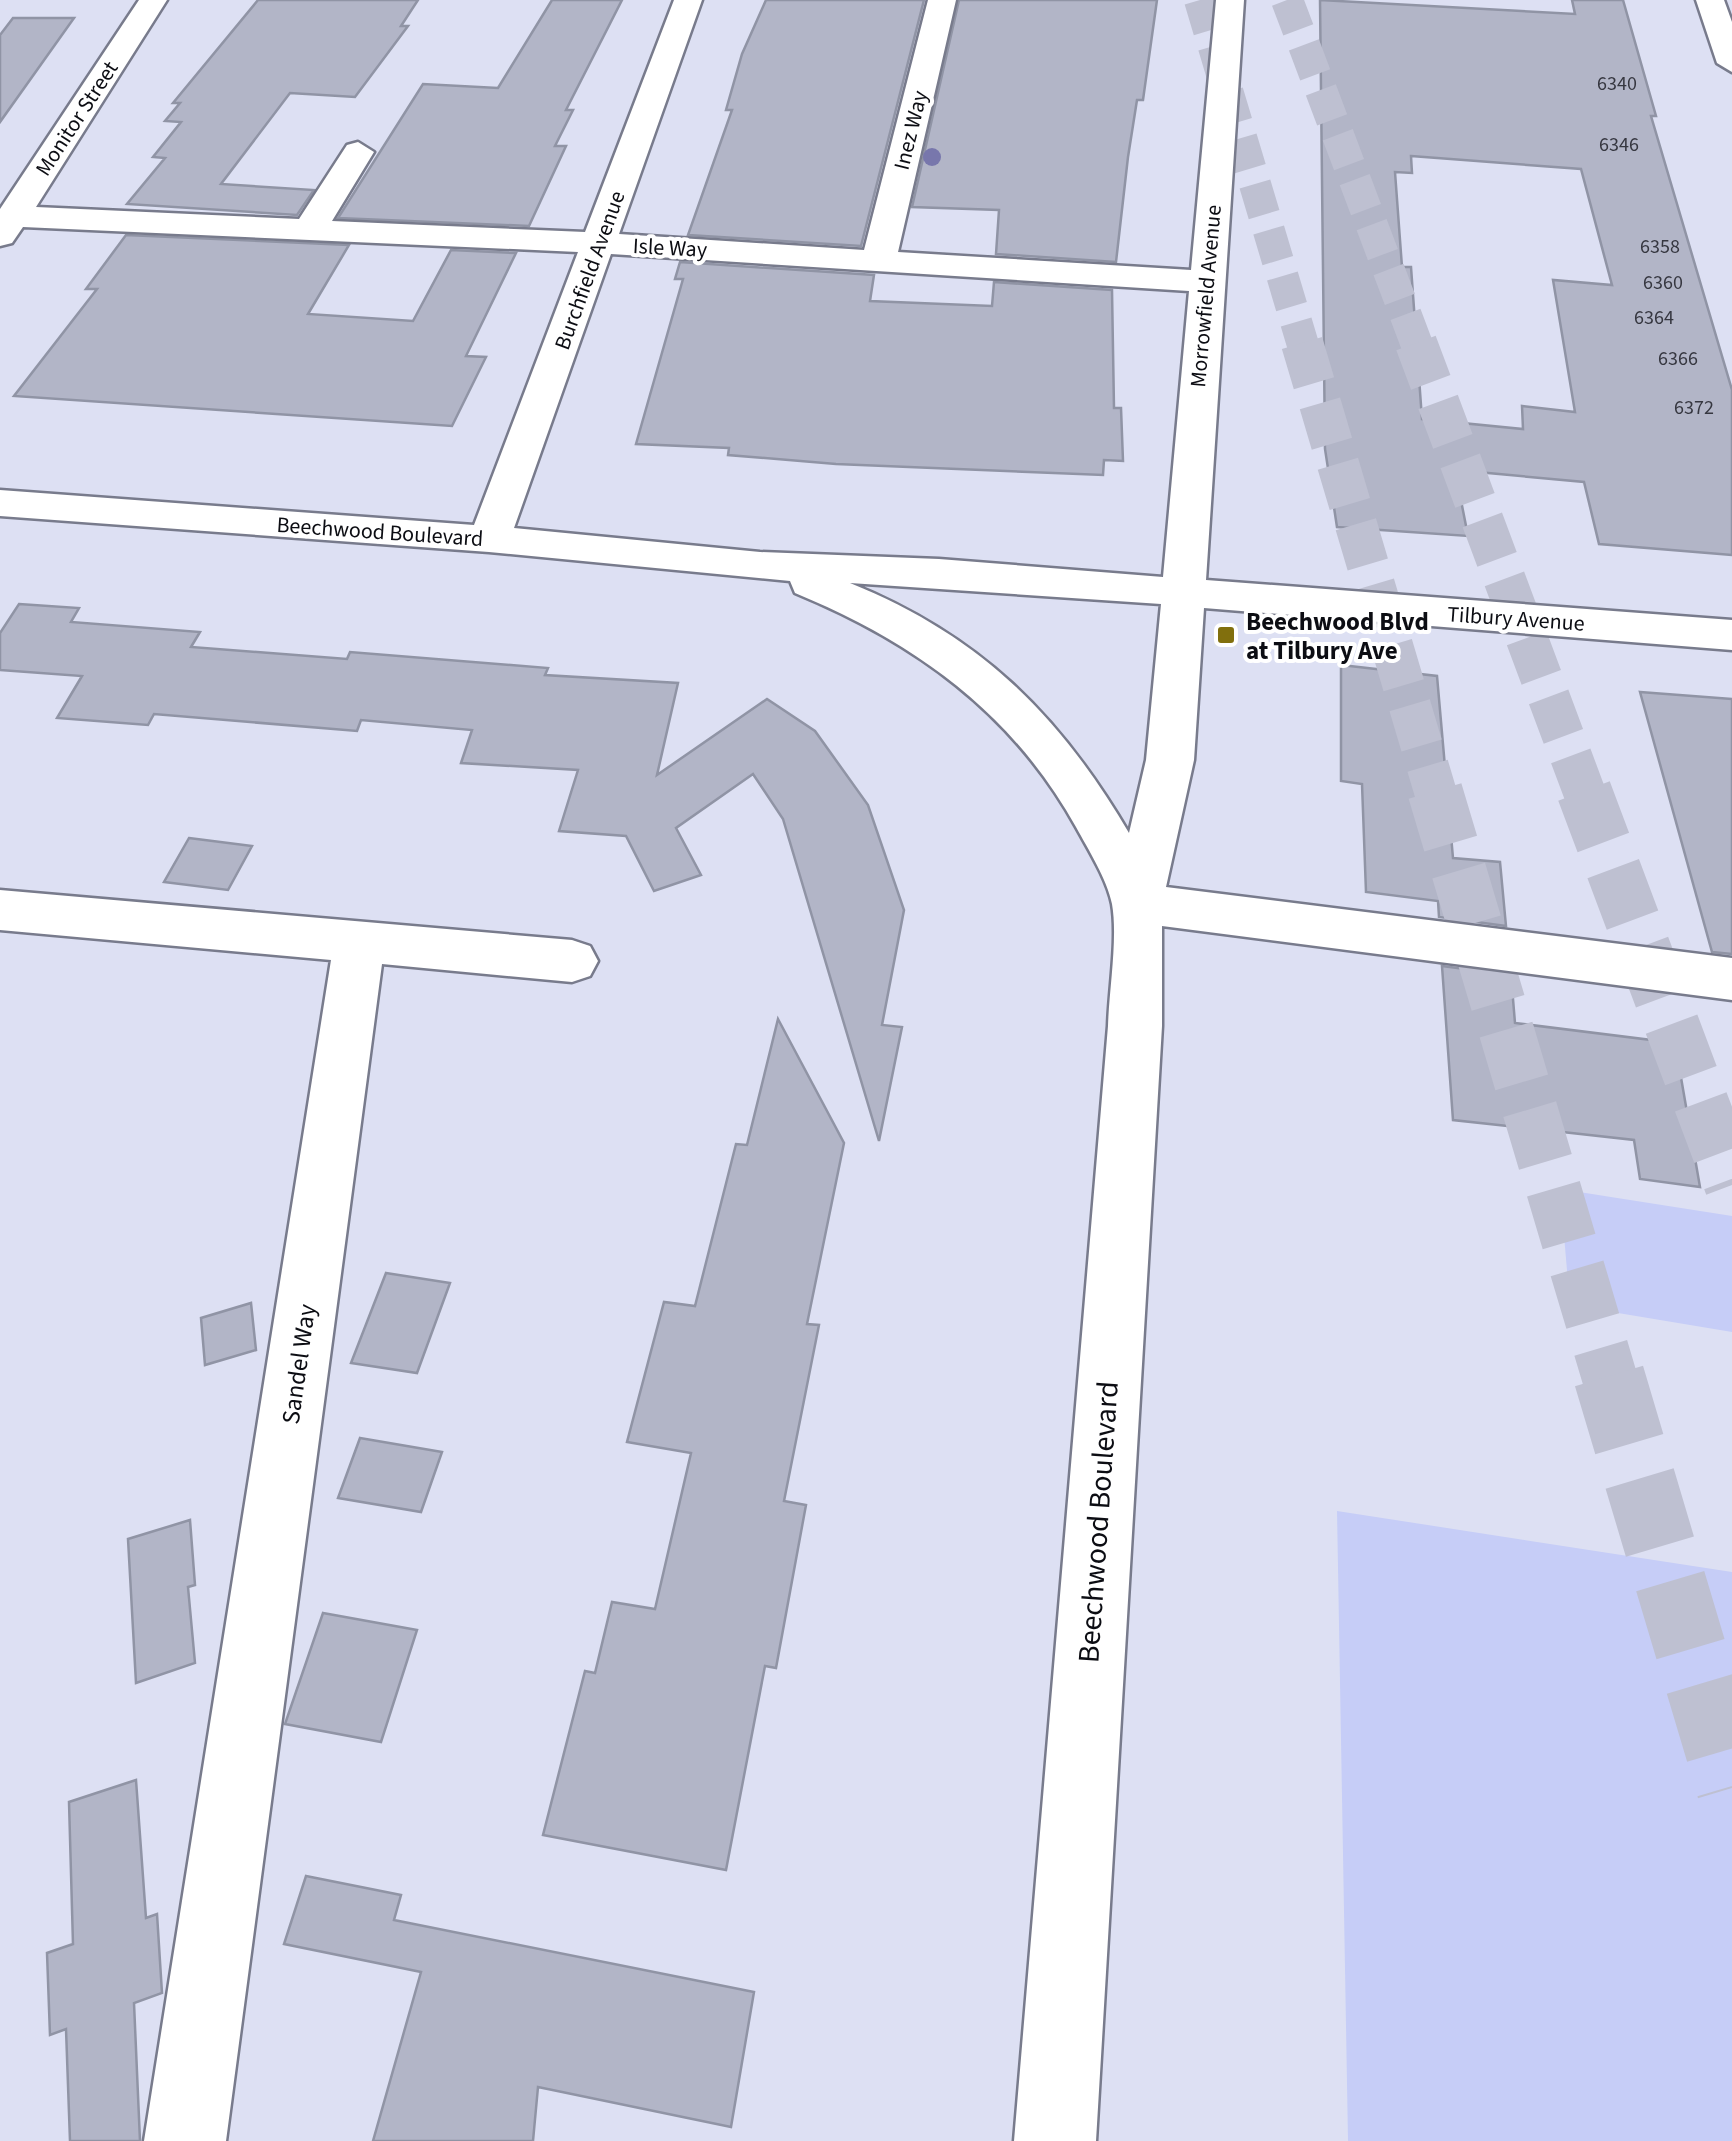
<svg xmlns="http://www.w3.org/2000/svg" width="1732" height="2141" font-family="'Source Sans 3',sans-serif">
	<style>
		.green { fill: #c6cdf7 }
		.building { fill: #b2b5c7; stroke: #9094a5; stroke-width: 2.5; fill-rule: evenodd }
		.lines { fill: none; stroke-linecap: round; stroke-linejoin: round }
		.highway-tunnel-far3 { stroke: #bec0d1; stroke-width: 32; stroke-dasharray: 32 16; stroke-linecap: butt }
		.highway-tunnel-far2 { stroke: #bec0d1; stroke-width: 42; stroke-dasharray: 42 21; stroke-linecap: butt }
		.highway-tunnel-far1 { stroke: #bec0d1; stroke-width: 55; stroke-dasharray: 55 28; stroke-linecap: butt }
		.highway-tunnel { stroke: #bec0d1; stroke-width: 71; stroke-dasharray: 71 36; stroke-linecap: butt }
		.minor-casing { stroke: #787b8c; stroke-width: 5 }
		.minor { fill: #fff; fill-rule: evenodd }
		.tree { fill: #7877ac }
		.poi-dot { fill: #816f0d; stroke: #fff; stroke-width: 4 }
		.labels { text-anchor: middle; stroke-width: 8; stroke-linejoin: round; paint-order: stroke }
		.number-label { font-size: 20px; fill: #363740 }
		.far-street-label { font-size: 22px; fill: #0c0d13; stroke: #fff }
		.poi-label { font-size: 25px; font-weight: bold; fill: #0c0d13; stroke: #fff; text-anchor: start }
		.street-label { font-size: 25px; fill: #0c0d13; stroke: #fff }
		.near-street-label { font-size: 30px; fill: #0c0d13; stroke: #fff }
	</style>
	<rect width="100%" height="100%" fill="#dde0f3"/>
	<!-- green -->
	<g class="green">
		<path d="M1560 1189 1732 1216V1332L1570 1305Z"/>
		<path d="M1337 1511 1732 1572V2141H1348Z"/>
	</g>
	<!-- building -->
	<g class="building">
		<path d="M258 0H418L401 26H408L355 97 290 93 221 184 314 190 297 215 127 204 165 158 153 157 181 122 165 121 180 103H173Z"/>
		<path d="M552 0H622L566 110H573L555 146H566L529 226 338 218 423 84 498 88Z"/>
		<path d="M766 0H924L861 246 688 235 732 110H726L742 54Z"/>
		<path d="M959 0H1157L1143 100H1137L1128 157 1116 262 996 254 999 210 912 207Z"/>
		<path d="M1320 0 1575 14 1572 0H1623L1656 116H1651L1732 390V555L1599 544 1584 482 1455 470 1468 536 1337 527 1325 449ZM1411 156 1581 169 1612 285 1553 280 1575 412 1522 406 1523 429 1422 419 1411 267H1402L1395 172 1412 173Z"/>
		<path d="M13 18H74L0 122V35Z"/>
		<path d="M126 235 349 245 308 314 413 321 451 250 516 253 466 356 486 357 452 426 14 396 97 289H86Z"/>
		<path d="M680 262 874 275 870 301 992 306 994 282 1112 290 1114 408H1121L1123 461 1104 460 1103 475 836 464 728 455 729 448 636 444 683 279H675Z"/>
		<path d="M19 604 79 608 71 622 200 632 191 647 347 659 350 652 548 668 545 675 678 683 657 775 767 699 815 731 868 805 904 910 882 1025 902 1027 879 1141 783 819 753 774 676 828 701 875 654 891 626 836 559 831 578 770 461 763 472 730 361 720 357 731 154 714 148 725 57 718 82 676 0 670V633Z"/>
		<path d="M1341 665 1437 676 1453 858 1500 862 1506 926 1439 917 1438 901 1366 892 1362 784 1341 781Z"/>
		<path d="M1640 692 1732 699V954L1712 952Z"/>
		<path d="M189 838 252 846 228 890 164 882Z"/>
		<path d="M1442 966 1511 975 1515 1023 1675 1043 1700 1187 1640 1179 1634 1140 1453 1120Z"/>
		<path d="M778 1019 844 1143 807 1324 819 1325 784 1501 806 1505 776 1668 765 1666 726 1870 543 1835 585 1671 595 1673 612 1602 655 1609 691 1453 627 1442 664 1302 695 1306 736 1144 747 1145Z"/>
		<path d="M386 1273 450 1283 417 1373 351 1363Z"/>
		<path d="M251 1303 256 1350 205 1365 201 1318Z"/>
		<path d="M360 1438 442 1452 421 1512 338 1498Z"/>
		<path d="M190 1520 195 1585 188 1587 195 1663 136 1683 128 1539Z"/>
		<path d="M323 1613 417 1630 381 1742 285 1724Z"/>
		<path d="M136 1780 146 1918 157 1914 162 1993 134 2003 140 2141H70L66 2029 50 2035 47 1953 73 1944 69 1802Z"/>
		<path d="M306 1876 401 1895 394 1920 754 1992 731 2127 538 2087 533 2141H373L421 1972 284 1944Z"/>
	</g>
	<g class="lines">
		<!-- highway-tunnel-far3 -->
		<g class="highway-tunnel-far3">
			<path d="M1200 0 1303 345"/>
			<path d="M1287 0 1417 345"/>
		</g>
		<!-- highway-tunnel-far2 -->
		<g class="highway-tunnel-far2">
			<path d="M1302 343 1436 794"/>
			<path d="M1416 343 1585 794"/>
		</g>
		<!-- highway-tunnel-far1 -->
		<g class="highway-tunnel-far1">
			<path d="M1435 791 1610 1379"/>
			<path d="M1584 791 1732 1185"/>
		</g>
		<!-- highway-tunnel -->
		<path class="highway-tunnel" d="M1609 1376 1732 1788"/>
		<defs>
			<g id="minor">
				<path d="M139 0H167L36 207 299 219 347 145 358 142 374 152 332 221 585 232 674 0H702L619 234 864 250 928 0H956L898 252 1191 270 1216 0H1244L1206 580 1732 620V650L1204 608 1194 760 1166 887 1732 958V1000L1162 926V1026L1096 2141H1014L1108 1026C1109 990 1118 938 1112 904 1107 879 1088 849 1076 827 1012 712 914 642 795 593L790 581 489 552 0 516V490L474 525 578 252 23 227 12 243 0 246V209ZM611 254 1189 291 1163 577 939 559 760 552 514 528ZM850 583 1161 604 1146 760 1129 833C1059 714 979 635 850 583Z"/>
				<path d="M1696 0H1724L1732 22V72L1717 63Z"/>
				<path d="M0 890 572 940 590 946 598 961 590 976 572 982 382 964 226 2141H144L331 960 0 930Z"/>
			</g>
		</defs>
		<!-- minor casing -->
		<use href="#minor" class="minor-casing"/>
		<!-- minor -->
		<use href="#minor" class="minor"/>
	</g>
	<!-- trees -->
	<circle class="tree" cx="932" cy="157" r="9"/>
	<!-- markers -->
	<rect class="poi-dot" x="1216" y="625" width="20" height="20" rx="5"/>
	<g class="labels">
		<!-- number labels -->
		<g class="number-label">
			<text x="1617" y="90">6340</text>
			<text x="1619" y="151">6346</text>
			<text x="1660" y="253">6358</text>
			<text x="1663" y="289">6360</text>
			<text x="1654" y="324">6364</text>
			<text x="1678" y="365">6366</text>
			<text x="1694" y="414">6372</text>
		</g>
		<!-- far-street labels -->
		<g class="far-street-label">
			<text transform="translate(76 118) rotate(-57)" y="8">Monitor Street</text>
			<text transform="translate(910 130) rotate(-76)" y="8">Inez Way</text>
			<text transform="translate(670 247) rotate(3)" y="8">Isle Way</text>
			<text transform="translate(589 270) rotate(-70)" y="8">Burchfield Avenue</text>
			<text transform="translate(1205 296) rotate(-85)" y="8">Morrowfield Avenue</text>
			<text transform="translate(380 531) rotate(4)" y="8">Beechwood Boulevard</text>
			<text transform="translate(1516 618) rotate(4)" y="8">Tilbury Avenue</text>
		</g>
		<!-- poi labels -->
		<g class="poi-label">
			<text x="1246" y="630">Beechwood Blvd<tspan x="1246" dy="29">at Tilbury Ave</tspan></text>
		</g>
		<!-- street labels -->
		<g class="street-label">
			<text transform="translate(298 1364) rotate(-82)" y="9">Sandel Way</text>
		</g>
		<!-- near-street labels -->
		<g class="near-street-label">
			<text transform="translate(1098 1522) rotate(-86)" y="10">Beechwood Boulevard</text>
		</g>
	</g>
</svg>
